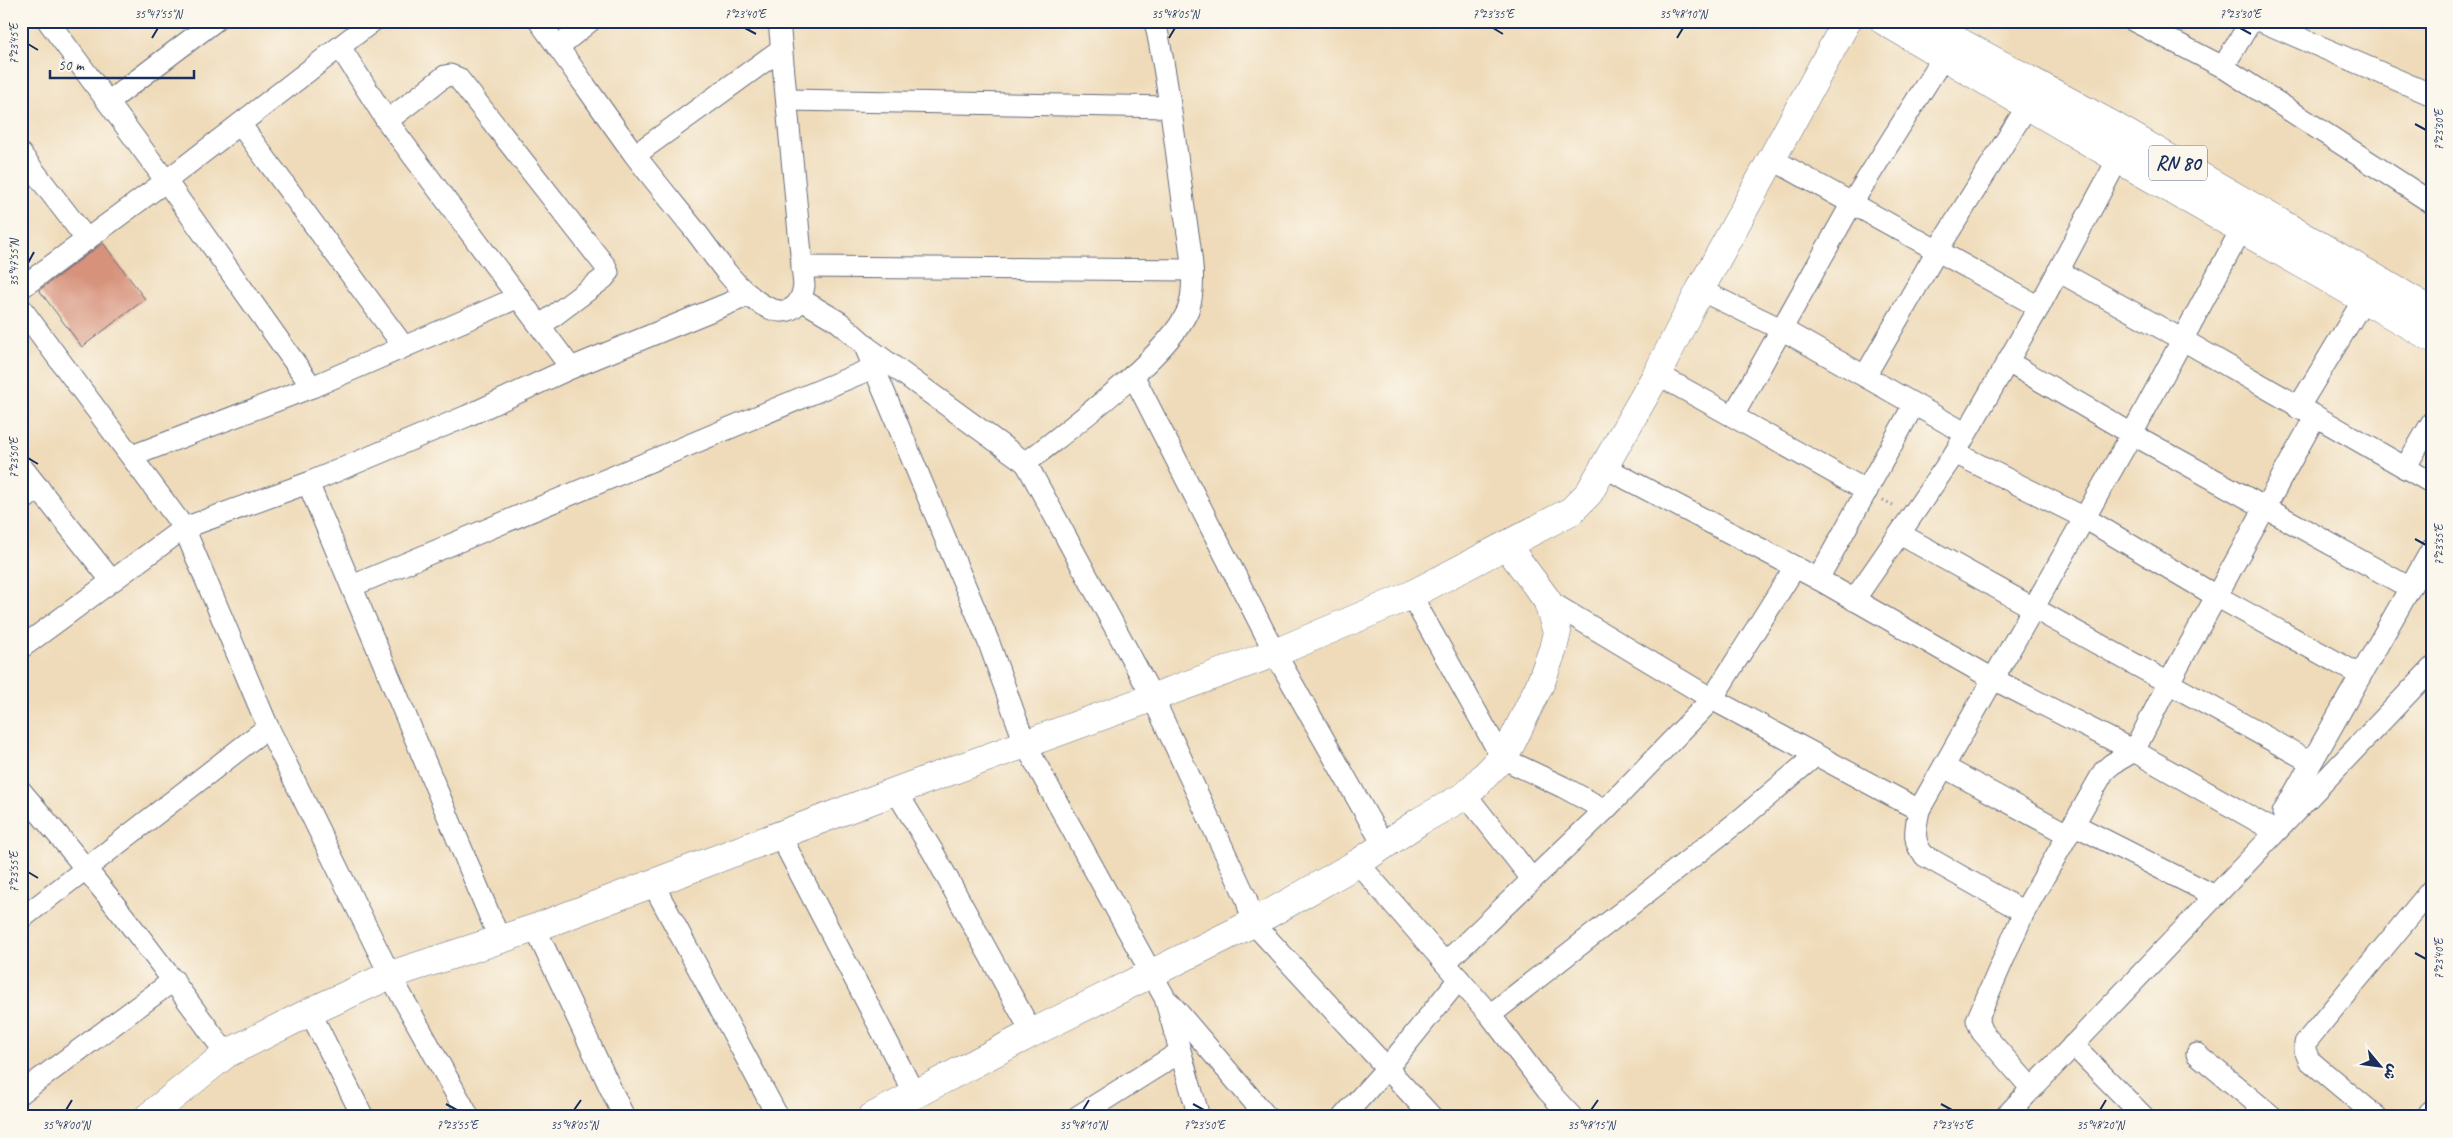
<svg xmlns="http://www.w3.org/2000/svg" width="2453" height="1138" font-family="Caveat,'Playpen Sans Arabic',sans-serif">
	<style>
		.building { fill: #d7927c }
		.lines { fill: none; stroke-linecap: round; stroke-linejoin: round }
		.street-casing { stroke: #656b7e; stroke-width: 23 }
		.secondary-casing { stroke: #656b7e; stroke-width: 29 }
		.primary-casing { stroke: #656b7e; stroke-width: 29 }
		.path { stroke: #656b7e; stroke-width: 3; stroke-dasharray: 1 4; stroke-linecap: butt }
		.street { stroke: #fff; stroke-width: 21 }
		.secondary { stroke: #fff; stroke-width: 28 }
		.primary { stroke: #fff; stroke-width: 28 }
		.ticks { fill: none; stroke: #1b2f5e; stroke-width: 2 }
		.labels { text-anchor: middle; stroke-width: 4.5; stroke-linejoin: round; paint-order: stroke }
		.shield { fill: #fbf7ec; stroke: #5e6b89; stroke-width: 1 }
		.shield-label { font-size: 20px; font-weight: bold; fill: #1b2f5e }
		.neatline { fill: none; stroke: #1b2f5e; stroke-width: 2 }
		.ticks-label { font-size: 12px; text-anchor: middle; fill: #1b2f5e }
	</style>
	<rect width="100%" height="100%" fill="#fbf7ec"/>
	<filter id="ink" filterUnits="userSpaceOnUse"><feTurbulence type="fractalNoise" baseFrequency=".02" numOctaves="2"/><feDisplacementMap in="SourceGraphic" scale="10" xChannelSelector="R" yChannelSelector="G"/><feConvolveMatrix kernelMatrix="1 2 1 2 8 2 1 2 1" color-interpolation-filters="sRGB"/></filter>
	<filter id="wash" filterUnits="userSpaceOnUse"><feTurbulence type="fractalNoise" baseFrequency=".0096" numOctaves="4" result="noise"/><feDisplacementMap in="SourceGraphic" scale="20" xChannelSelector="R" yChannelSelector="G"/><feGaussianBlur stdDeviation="1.12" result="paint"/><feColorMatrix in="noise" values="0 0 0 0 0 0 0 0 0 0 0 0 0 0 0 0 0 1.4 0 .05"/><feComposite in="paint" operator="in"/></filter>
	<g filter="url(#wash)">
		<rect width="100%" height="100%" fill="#efdbba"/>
		<g id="blocks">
			<!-- building -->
			<path class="building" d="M103 243 145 299 82 347 39 290Z"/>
		</g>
	</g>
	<g filter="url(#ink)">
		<use href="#blocks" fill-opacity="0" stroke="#656b7e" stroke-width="1"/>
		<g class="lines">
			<defs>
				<g id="street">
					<path d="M48 21 166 181 312 387"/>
					<path d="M539 21C571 65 602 110 634 154 653 179 673 203 693 228 709 248 729 280 749 295 771 314 798 322 804 286L779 21"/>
					<path d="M2134 21 2223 67 2432 203"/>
					<path d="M2261 21 2432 95"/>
					<path d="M340 47 387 121 571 368"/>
					<path d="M558 47 590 21"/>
					<path d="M2223 67 2251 21"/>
					<path d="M788 100 1170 107"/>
					<path d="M108 102 215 21"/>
					<path d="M387 121 445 76 450 75 458 78 606 267 608 273 604 278 540 326"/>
					<path d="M240 124 404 347"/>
					<path d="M21 154 87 240"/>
					<path d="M635 155 780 50"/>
					<path d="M1772 159 2039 307"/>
					<path d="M802 267 1192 270"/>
					<path d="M2058 271 2183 340 2432 483"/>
					<path d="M21 288 166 181 373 21"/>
					<path d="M1700 290 1783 330 1965 433"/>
					<path d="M802 300 839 322 864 344 989 643 1025 744 1165 998 1199 1117"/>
					<path d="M21 308 184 528 268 727 390 975 469 1117"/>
					<path d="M864 345 1026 463C1067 430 1169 356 1188 310 1199 281 1187 232 1183 201 1175 141 1168 81 1155 21"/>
					<path d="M2008 362 2132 434 2410 588"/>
					<path d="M1657 374 1867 491"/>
					<path d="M1133 375 1275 653 1384 846"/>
					<path d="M1865 376 1937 251 2028 105"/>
					<path d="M2298 408 2364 299"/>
					<path d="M1733 416 1852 203 1944 56"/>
					<path d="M1955 453 2083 517 2216 596 2360 675"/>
					<path d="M132 456 312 387 519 297"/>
					<path d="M1026 463 1152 696 1246 898 1253 923 1432 1117"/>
					<path d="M21 466 111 580"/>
					<path d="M1604 467 1818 579 1993 679 2134 751 2273 830"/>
					<path d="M2405 468 2432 422"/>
					<path d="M308 483 499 938"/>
					<path d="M21 502 39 488"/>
					<path d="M1900 534 2311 762"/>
					<path d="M1818 579 1913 406"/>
					<path d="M352 586 873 368"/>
					<path d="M1411 595 1502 758 1563 787 1605 810 1712 699 1795 567"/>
					<path d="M1547 600 1712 699 1919 810"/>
					<path d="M1854 600 1955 453 2039 307 2118 159"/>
					<path d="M21 648 184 528 308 483 467 416 571 368 749 295"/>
					<path d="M1944 767 2067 834"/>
					<path d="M21 791C94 876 162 963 226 1054"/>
					<path d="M896 791 933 852 1032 1033"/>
					<path d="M1466 795 1532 879"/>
					<path d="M2283 813 2432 549"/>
					<path d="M2073 824 2215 896"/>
					<path d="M780 835 915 1095"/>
					<path d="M1358 863 1490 1015 1547 1090 1572 1117"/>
					<path d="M653 884 778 1117"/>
					<path d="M2024 912 1925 856C1911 842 1916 827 1919 810L2132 434 2242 228"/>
					<path d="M21 919 268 727"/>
					<path d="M535 928 624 1117"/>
					<path d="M1445 963 1605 810"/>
					<path d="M1170 1003 1267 1117"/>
					<path d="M310 1012 363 1117"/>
					<path d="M1490 1015 1741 819 1816 755"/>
					<path d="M2073 1045 2144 1117"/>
					<path d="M2197 1054 2273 1117"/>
					<path d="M2032 1089 1982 1032 1977 1020 2024 912 2104 771 2112 764 2134 751 2168 684 2315 417"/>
					<path d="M21 1093 174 980"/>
					<path d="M1077 1117 1180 1052"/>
					<path d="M1343 1117 1388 1067 1459 979"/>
					<path d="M2005 1117 2432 668"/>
					<path d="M2377 1117 2309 1060 2305 1050V1043L2432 889"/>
					<path d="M2427 1117 2432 1110"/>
				</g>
				<g id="secondary">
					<path d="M148 1117 226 1054 310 1012 390 975 535 928 896 791 1275 653 1411 595 1571 511 1589 493 1657 374 1700 290 1847 21"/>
					<path d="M872 1117 1032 1033 1253 923 1358 863 1420 821 1466 795 1502 758 1511 744 1541 682 1553 649 1557 632 1547 600 1507 546"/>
				</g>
				<g id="primary">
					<path d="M1884 21 2118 159 2432 338"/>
					<path d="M1921 21 2114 126 2432 311"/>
				</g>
			</defs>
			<!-- street casing -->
			<use href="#street" class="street-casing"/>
			<!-- secondary casing -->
			<use href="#secondary" class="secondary-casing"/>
			<!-- primary casing -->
			<use href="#primary" class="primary-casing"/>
			<!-- path -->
			<path class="path" d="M1883 500 1895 506"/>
			<!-- street -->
			<use href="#street" class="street"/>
			<!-- secondary -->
			<use href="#secondary" class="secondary"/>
			<!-- primary -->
			<use href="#primary" class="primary"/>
		</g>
	</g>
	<!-- ticks -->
	<path class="ticks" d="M745 28 756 34M1493 28 1503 34M2240 28 2251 34M152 38 158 28M1169 38 1175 28M1677 38 1683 28M28 44 38 50M2415 124 2426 130M28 263 34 252M28 458 38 464M2415 539 2426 545M28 872 38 878M2415 953 2426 959M446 1104 457 1110M1193 1104 1204 1110M1941 1104 1952 1110M66 1110 72 1100M574 1110 581 1100M1083 1110 1089 1100M1591 1110 1598 1100M2100 1110 2106 1100"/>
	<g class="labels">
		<!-- shield labels -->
		<rect class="shield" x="2149" y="145.5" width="58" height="35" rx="4"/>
		<g class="shield-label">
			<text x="2178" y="170">RN 80</text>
		</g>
	</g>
	<!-- margin -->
	<rect width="2453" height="1138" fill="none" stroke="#fbf7ec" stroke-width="55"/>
	<!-- north arrow -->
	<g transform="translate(2380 1066) rotate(119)" stroke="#fbf7ec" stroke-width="4" paint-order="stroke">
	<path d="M0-4L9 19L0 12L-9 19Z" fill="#1b2f5e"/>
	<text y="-8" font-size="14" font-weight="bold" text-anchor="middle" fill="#1b2f5e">ش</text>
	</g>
	<!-- scale -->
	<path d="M50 70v8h144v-8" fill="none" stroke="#1b2f5e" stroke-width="2.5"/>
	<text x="58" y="70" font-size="15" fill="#1b2f5e" stroke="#fbf7ec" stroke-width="4" paint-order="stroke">50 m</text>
	<rect x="28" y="28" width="2398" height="1082" class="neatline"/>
	<g class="ticks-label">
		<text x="158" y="18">35°47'55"N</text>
		<text x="745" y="18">7°23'40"E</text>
		<text x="1175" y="18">35°48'05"N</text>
		<text x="1493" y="18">7°23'35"E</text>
		<text x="1683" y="18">35°48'10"N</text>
		<text x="2240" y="18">7°23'30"E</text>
		<text transform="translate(14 44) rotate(-90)" y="4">7°23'45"E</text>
		<text transform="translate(2439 130) rotate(-90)" y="4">7°23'30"E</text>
		<text transform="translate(14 263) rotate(-90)" y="4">35°47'55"N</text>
		<text transform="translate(14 458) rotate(-90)" y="4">7°23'50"E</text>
		<text transform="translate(2439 545) rotate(-90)" y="4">7°23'35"E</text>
		<text transform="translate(14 872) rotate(-90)" y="4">7°23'55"E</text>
		<text transform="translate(2439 959) rotate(-90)" y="4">7°23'40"E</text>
		<text x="66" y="1129">35°48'00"N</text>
		<text x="457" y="1129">7°23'55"E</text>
		<text x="574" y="1129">35°48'05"N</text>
		<text x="1083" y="1129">35°48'10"N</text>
		<text x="1204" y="1129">7°23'50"E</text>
		<text x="1591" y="1129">35°48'15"N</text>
		<text x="1952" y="1129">7°23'45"E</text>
		<text x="2100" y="1129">35°48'20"N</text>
	</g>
</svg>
